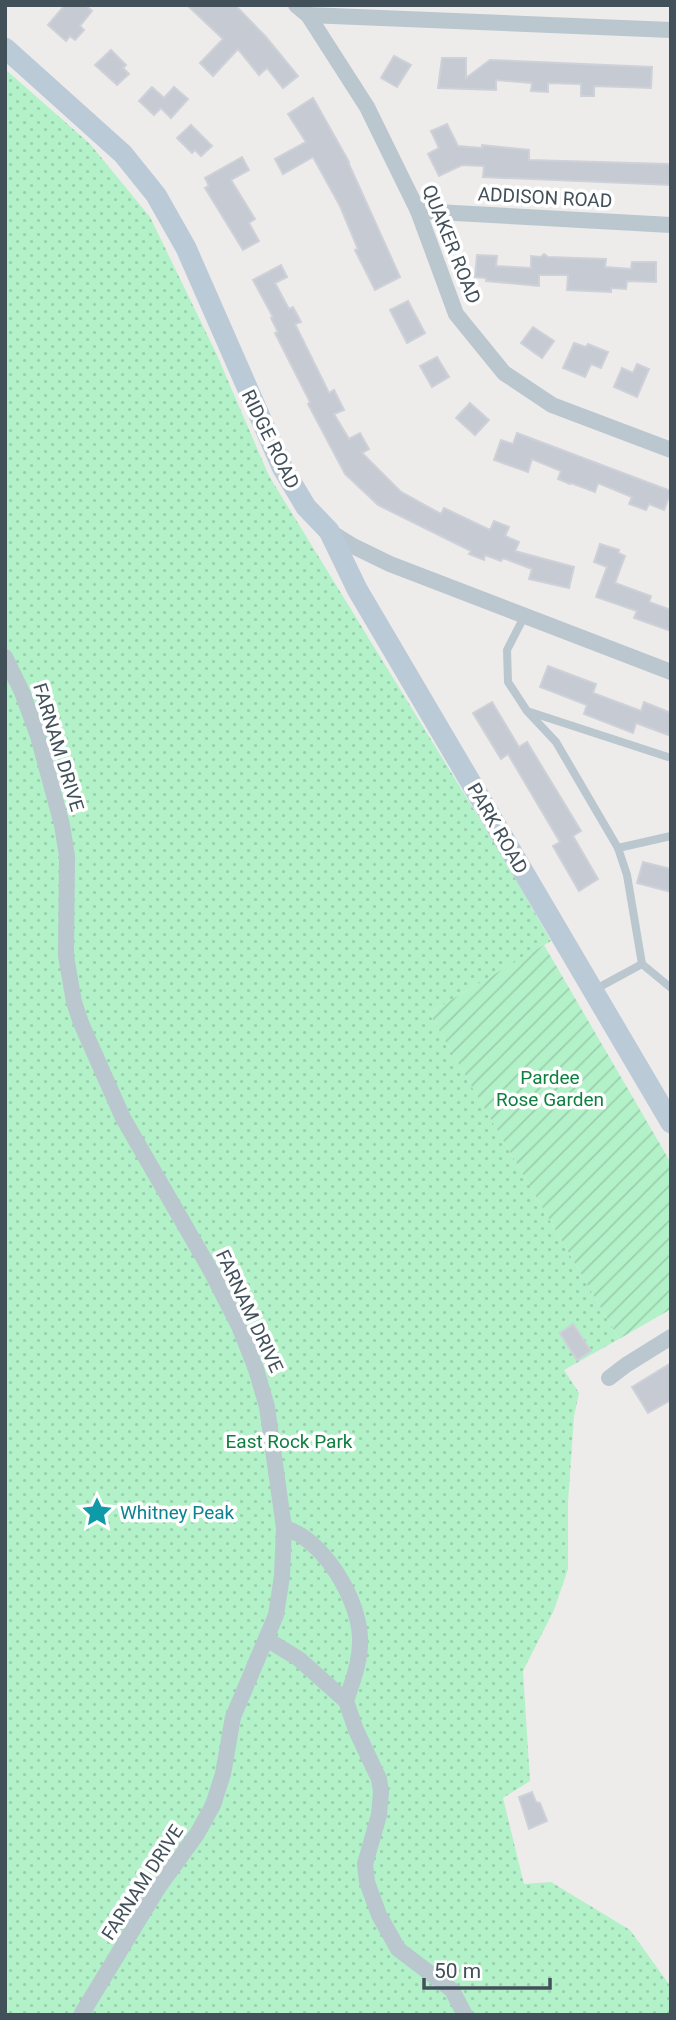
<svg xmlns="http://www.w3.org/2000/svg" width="676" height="2020" font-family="Roboto,sans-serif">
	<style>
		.park { fill: url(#park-dots) }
		.garden { fill: url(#garden-furrows) }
		.building { fill: #c6cad2; stroke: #ced1d8; stroke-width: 2 }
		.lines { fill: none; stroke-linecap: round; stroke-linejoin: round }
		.lane { stroke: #bac7cf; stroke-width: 8 }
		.street { stroke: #bac7cf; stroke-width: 16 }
		.secondary { stroke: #bbcad7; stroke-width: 21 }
		.labels { text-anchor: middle; stroke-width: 7; stroke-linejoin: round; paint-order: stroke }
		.street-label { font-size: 19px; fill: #42505a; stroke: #fff }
		.park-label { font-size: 19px; fill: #0f7f40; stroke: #fff }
		.culture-label { font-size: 19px; fill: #0d838f; stroke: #fff; text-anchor: start }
	</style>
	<defs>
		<pattern id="park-dots" width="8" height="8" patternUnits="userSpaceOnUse" patternTransform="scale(1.75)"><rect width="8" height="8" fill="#b3f1c8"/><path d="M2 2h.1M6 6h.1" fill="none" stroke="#9bd0ae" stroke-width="1.8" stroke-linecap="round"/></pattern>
		<pattern id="garden-furrows" width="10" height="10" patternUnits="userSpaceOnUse" patternTransform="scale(1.75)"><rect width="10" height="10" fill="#b3f1c8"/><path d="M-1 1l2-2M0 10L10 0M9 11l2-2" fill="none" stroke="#9bd0ae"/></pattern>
	</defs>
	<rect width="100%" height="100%" fill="#eeebeb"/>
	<!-- park -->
	<path class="park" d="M5 69 90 144 150 217 216 353 269 476 500 852 551 941 429 1013 619 1339 564 1370 579 1393 574 1416 568 1502V1569L554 1610 523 1671 530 1781 503 1798 524 1884 551 1882 630 1930 671 1987V2015H5Z"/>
	<!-- garden -->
	<path class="garden" d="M544 945 671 1163V1309L619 1339 429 1013Z"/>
	<!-- building -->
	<g class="building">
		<path d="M65 5H85L92 11 80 26 84 30 75 40 70 36 66 41 48 25Z"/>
		<path d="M187 5H235L266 37 298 76 283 88 267 68 259 75 238 49 213 76 200 63 223 39Z"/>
		<path d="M111 50 126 65 123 68 129 74 117 85 95 65Z"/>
		<path d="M394 56 411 65 397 87 381 78Z"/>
		<path d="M442 58H466V78L490 60 652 67 651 88 594 86V96H581V84L548 83V92L531 91 532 83 496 80V90L438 88Z"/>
		<path d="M152 87 164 98 174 87 188 99 171 118 161 108 154 115 139 101Z"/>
		<path d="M313 98 349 162H348L400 277 375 290 355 250 358 249 340 206 313 157 283 174 275 159 306 142 288 114Z"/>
		<path d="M447 124 458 146 482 148V145L529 150V160L668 164 671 167V185L483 177 484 166 462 165 439 176 428 154 439 148 431 131Z"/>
		<path d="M191 125 212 146 201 156 195 150 192 153 177 138Z"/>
		<path d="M242 157 249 170 231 180 255 219 249 223 259 241 243 250 205 188 209 186 205 178Z"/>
		<path d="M544 254 548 257 606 259 605 267 631 269 632 262H656V282L627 281 626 289 611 288V292L567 290 568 275H539V286L486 281V278L475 277 477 255 497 256 496 266 531 268V256L541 257Z"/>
		<path d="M281 265 287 277 275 283 289 309 293 307 301 322 295 324 329 393 334 390 344 410 334 414 349 439 360 433 369 449 362 453 401 492 441 514 444 508 490 530 494 521 509 527 505 536 519 542 515 551 574 567 569 588 529 579 532 569 503 558 501 561 485 555 484 560 469 554 471 551 378 505 345 474 308 404 310 402 275 333 278 332 271 318 273 317 253 280Z"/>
		<path d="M408 301 425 333 407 343 390 310Z"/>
		<path d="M533 327 554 341 542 358 521 343Z"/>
		<path d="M574 343 586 347 588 344 608 352 601 368 591 364 585 377 563 368Z"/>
		<path d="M437 357 449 377 432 387 420 366Z"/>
		<path d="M637 364 649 369 637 397 614 387 622 368 633 373Z"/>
		<path d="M470 403 489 420 475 435 456 418Z"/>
		<path d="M517 433 671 491 664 510 649 504 646 510 629 504 632 497 598 483 595 492 571 483 570 484 558 479 561 471 532 459 528 472 494 460 501 440 513 444Z"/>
		<path d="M600 544 619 550 618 553 625 556 615 583 651 596 649 602 671 610V631L634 618 637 611 596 597 607 567 594 562Z"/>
		<path d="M548 666 596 684 593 693 641 711 644 702 671 713V736L636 723 633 733 584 714 587 705 540 687Z"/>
		<path d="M492 702 519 747 527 742 581 831 573 836 598 879 579 891 553 846 560 842 508 754 501 759 473 713Z"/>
		<path d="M643 862 671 869V892L637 883Z"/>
		<path d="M573 1324 591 1351 577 1360 560 1333Z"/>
		<path d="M671 1363V1400L648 1413 632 1387Z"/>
		<path d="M532 1792 536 1802 540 1803 547 1821 529 1829 519 1797Z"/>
	</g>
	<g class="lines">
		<!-- lane -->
		<g class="lane">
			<path d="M525 615 507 650 508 682 527 711 556 742 618 848 627 875 642 964 594 990"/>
			<path d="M530 712 668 757"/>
			<path d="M618 848 671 836"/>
			<path d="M642 964 671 988"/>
		</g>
		<!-- street -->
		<g class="street">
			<path d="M296 5 308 15 367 107 418 211 456 314 504 373 552 405 671 450"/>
			<path d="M308 15 671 30"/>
			<path d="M418 211 671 225"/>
			<path d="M329 531 353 546 390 564 671 672"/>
			<path d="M5 657 22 692 38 736 62 825 67 856 66 956 74 1002 81 1023 123 1118 211 1271 239 1326 256 1369 267 1407 284 1528 282 1576 276 1615 233 1717 223 1774 213 1805 197 1834 158 1888 81 2015"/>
			<path d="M609 1378 626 1365 671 1337"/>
			<path d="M284 1528C323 1538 359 1599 360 1638 361 1660 353 1680 346 1701"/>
			<path d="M268 1640 299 1659 346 1701 356 1730 379 1779 381 1792 379 1815 365 1864 367 1882 379 1915 398 1949 452 1990 465 2015"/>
		</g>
		<!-- secondary -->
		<path class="secondary" d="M5 48 123 154 156 195 186 248 282 467 306 507 329 531 357 589 671 1123"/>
	</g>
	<!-- icons -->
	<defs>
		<symbol id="sight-bare" viewBox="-9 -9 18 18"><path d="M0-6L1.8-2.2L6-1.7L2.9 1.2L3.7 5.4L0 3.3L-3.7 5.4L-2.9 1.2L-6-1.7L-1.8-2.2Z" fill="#0f9aa8" stroke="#fff" stroke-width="2.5" paint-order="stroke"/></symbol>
	</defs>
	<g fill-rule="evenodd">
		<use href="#sight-bare" x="75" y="1490" width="44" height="44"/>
	</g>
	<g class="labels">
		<!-- street labels -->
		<g class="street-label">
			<text transform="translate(545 197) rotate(3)" y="7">ADDISON ROAD</text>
			<text transform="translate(452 244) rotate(68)" y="7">QUAKER ROAD</text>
			<text transform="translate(271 439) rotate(64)" y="7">RIDGE ROAD</text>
			<text transform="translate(59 747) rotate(73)" y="7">FARNAM DRIVE</text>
			<text transform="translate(498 828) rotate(60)" y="7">PARK ROAD</text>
			<text transform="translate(250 1311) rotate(65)" y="7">FARNAM DRIVE</text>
			<text transform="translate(142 1882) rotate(-57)" y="7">FARNAM DRIVE</text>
		</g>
		<!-- park labels -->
		<g class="park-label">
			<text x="550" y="1084">Pardee<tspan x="550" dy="22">Rose Garden</tspan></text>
			<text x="289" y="1448">East Rock Park</text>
		</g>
		<!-- culture labels -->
		<g class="culture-label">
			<text x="120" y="1519">Whitney Peak</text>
		</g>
	</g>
	<!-- border -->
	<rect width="676" height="2020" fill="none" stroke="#42505a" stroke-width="14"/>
	<!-- scale -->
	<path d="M424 1978v10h126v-10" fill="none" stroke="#42505a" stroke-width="3.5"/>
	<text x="434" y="1978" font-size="21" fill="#42505a" stroke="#ffffff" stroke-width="5" paint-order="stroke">50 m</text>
</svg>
